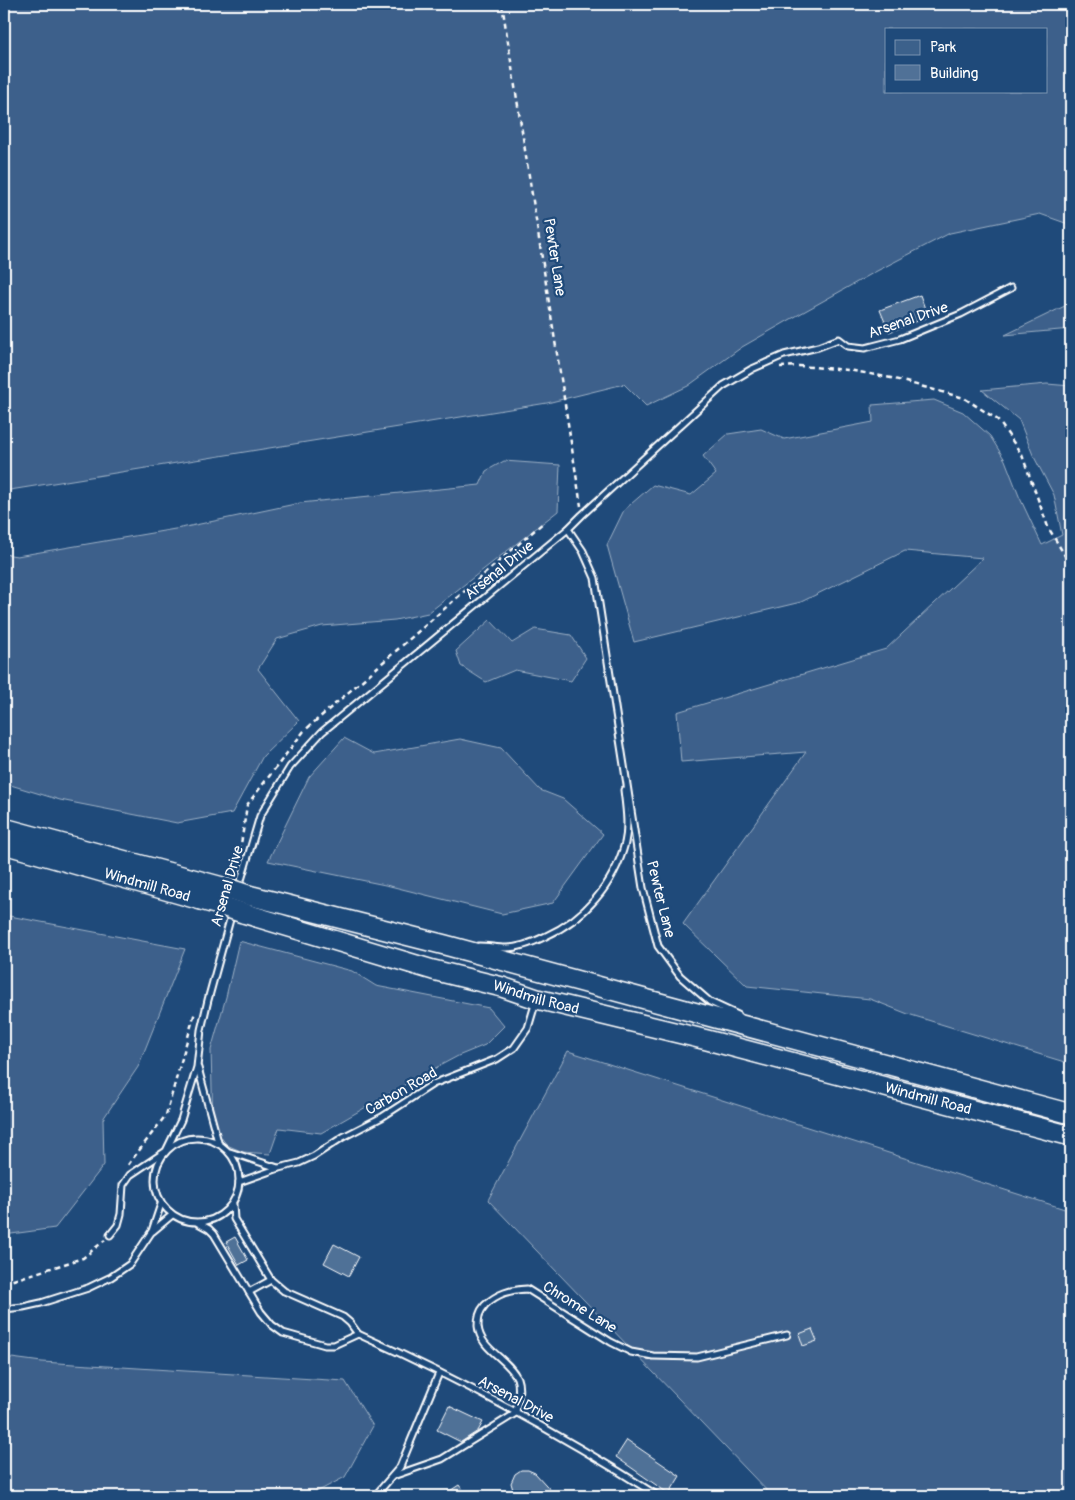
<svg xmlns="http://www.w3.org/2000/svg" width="1075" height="1500" font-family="Pangolin,sans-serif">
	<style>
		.green { fill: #3c618b; stroke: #9eb0c5; fill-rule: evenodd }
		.building { fill: #507197; stroke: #fff }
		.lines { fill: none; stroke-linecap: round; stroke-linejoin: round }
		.lane-casing { stroke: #fff; stroke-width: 9 }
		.highway-casing { stroke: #fff; stroke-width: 22 }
		.path { stroke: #fff; stroke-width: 2.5; stroke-dasharray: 5 4; stroke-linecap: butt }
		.lane { stroke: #1f4a7a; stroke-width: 5 }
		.highway { stroke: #1f4a7a; stroke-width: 19 }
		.highway-bridge-casing { stroke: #fff; stroke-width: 22; stroke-linecap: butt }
		.highway-bridge { stroke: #1f4a7a; stroke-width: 19 }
		.labels { text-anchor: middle; stroke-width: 4.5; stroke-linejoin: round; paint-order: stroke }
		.street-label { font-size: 15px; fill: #fff; stroke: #1f4a7a }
	</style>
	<rect width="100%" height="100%" fill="#1f4a7a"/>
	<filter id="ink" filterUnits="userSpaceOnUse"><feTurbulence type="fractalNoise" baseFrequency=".02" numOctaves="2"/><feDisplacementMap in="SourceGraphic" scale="10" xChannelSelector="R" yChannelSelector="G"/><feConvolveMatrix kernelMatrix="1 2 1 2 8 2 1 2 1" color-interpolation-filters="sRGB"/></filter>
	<g filter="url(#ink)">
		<!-- green -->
		<g class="green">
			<path d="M4 4H1071V225L1040 214 950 233 875 272 798 315 742 347 688 386 646 406 624 384 547 403 4 491ZM886 29H1046V91H886Z"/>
			<path d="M1071 303V329L1005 335Z"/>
			<path d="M1047 384 1071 386V1064L908 1014 870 999 747 986 683 924 806 752 681 762 677 712 886 649 983 558 905 551 801 602 634 642 607 545 624 510 653 485 691 495 716 474 703 456 728 434 761 429 784 439 873 422 872 405 934 400 963 412 990 436 1005 460 1019 496 1042 545 1062 535 1054 495 1033 455 1019 420 982 390Z"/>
			<path d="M504 461 560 465 558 511 428 613 395 620 322 626 277 639 258 669 299 721 263 756 232 813 177 823 60 800 4 783V554L17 556 181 528 300 503 480 485 486 471Z"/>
			<path d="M490 620 512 643 535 629 571 635 586 658 571 681 515 670 486 682 461 666 456 651Z"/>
			<path d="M344 738 374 754 460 739 501 748 540 790 563 799 603 834 553 903 502 914 390 886 268 861 309 777Z"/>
			<path d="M4 915 185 949 138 1067 103 1119 104 1165 55 1228 4 1235Z"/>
			<path d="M239 941 352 971 376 986 489 1008 504 1026 485 1045 458 1056 413 1080 321 1133 279 1128 270 1154 243 1152 227 1145 213 1127 211 1050 226 997Z"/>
			<path d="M568 1051 1071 1211V1496H772L488 1200Z"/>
			<path d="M4 1357 42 1362 345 1381 373 1426 345 1477 309 1496H4Z"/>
		</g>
		<!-- building -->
		<g class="building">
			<path d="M920 295 928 317 889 332 880 310Z"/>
			<path d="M235 1237 248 1260 239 1265 226 1242Z"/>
			<path d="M334 1244 359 1257 349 1276 324 1263Z"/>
			<path d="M812 1329 817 1341 803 1346 799 1334Z"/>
			<path d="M449 1406 483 1422 478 1431 461 1442 437 1430Z"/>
			<path d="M627 1440 680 1476 669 1494 616 1457Z"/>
			<path d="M521 1470H528L535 1473 556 1496H518L513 1490 511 1483 515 1474Z"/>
			<path d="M459 1485 467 1496H442Z"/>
		</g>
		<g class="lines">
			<defs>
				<g id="lane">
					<path d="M568 529 583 551 595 578 643 888 658 946 680 976 710 1002 738 1015"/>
					<path d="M239 887 260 816 290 767 322 732 568 529 582 515 723 386 752 369 784 355 818 347 839 339 848 346 865 348 900 339 961 314 1011 288"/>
					<path d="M479 946C488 946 497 948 506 948 520 948 534 942 546 936 584 919 614 885 625 843 629 826 626 807 624 790"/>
					<path d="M198 1068 218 1142"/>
					<circle cx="197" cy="1180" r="42"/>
					<path d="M230 1152 278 1168"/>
					<path d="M239 1182 279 1168 299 1163 314 1156 343 1137 382 1117 433 1084 497 1059 514 1048 528 1028 536 1001"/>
					<path d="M233 1204 234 1219 271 1280 284 1291 343 1317 350 1323 358 1334"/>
					<path d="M198 1223 209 1229 214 1234 261 1312 272 1325 283 1333 325 1345H334L358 1334C461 1380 562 1435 658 1496"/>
					<path d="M153 1231 172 1215"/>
					<path d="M110 1235 118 1225 121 1214 123 1185 130 1175 166 1151 181 1120 197 1067 201 1030 208 1000 232 912"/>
					<path d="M249 1292 271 1280"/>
					<path d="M4 1309 23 1307 41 1303 88 1288 111 1277 130 1264 152 1231 161 1204"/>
					<path d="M393 1476 442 1459 516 1413C517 1401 521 1389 517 1378 508 1358 480 1350 478 1326 478 1318 479 1312 485 1305 498 1293 510 1290 527 1289L611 1342 631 1352 653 1356 697 1357 787 1335"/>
					<path d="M375 1496 400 1467 439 1373"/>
				</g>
				<g id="highway">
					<path d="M4 828 230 889"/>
					<path id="s1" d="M4 844 222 906"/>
					<path d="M248 895 445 945 1071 1114"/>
					<path id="s2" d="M243 913 433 970 502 987 537 999 707 1040 1071 1136"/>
				</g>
			</defs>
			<!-- lane casing -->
			<use href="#lane" class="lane-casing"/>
			<!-- highway casing -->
			<use href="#highway" class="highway-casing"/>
			<!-- path -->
			<g class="path">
				<path d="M502 4 581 506"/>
				<path d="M780 367 799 366 849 370 891 378 964 398 998 420 1022 455 1048 527 1071 566"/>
				<path d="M240 851 247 805 304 731 544 522"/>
				<path d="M128 1165 166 1115 195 1012"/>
				<path d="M4 1283 83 1258 105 1240"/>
			</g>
			<!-- lane -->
			<use href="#lane" class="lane"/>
			<!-- highway -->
			<use href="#highway" class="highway"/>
			<defs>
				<g id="highway-bridge">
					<path d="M230 889 248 895"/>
					<path d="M222 906 243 913"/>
				</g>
			</defs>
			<!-- highway-bridge casing -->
			<use href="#highway-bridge" class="highway-bridge-casing"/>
			<!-- highway-bridge -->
			<use href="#highway-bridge" class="highway-bridge"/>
		</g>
	</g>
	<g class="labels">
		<!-- street labels -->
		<g class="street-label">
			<text transform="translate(555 257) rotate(81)" y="5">Pewter Lane</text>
			<text transform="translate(908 320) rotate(-19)" y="5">Arsenal Drive</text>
			<text transform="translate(499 570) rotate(-39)" y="5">Arsenal Drive</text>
			<text dy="5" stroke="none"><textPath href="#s1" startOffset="149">Windmill Road</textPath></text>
			<text transform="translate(227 886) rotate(-74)" y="5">Arsenal Drive</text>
			<text transform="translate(661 899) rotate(76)" y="5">Pewter Lane</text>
			<text dy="5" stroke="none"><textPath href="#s2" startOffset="305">Windmill Road</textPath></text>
			<text transform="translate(401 1091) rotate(-30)" y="5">Carbon Road</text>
			<text dy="5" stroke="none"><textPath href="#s2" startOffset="710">Windmill Road</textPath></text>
			<text transform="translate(580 1307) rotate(32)" y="5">Chrome Lane</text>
			<text transform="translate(516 1399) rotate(28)" y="5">Arsenal Drive</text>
		</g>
	</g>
	<!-- margin -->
	<rect width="1075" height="1500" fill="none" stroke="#1f4a7a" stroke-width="20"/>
	<rect x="10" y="10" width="1055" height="1480" fill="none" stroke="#fff" stroke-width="2" filter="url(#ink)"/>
	<!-- legend -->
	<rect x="885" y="28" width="162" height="65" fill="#1f4a7a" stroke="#7992af"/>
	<rect x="895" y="40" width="25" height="15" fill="#3c618b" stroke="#7992af"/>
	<text x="930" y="52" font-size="15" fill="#ffffff">Park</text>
	<rect x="895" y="65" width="25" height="15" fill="#507197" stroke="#7992af"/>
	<text x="930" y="78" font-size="15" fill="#ffffff">Building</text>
</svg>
